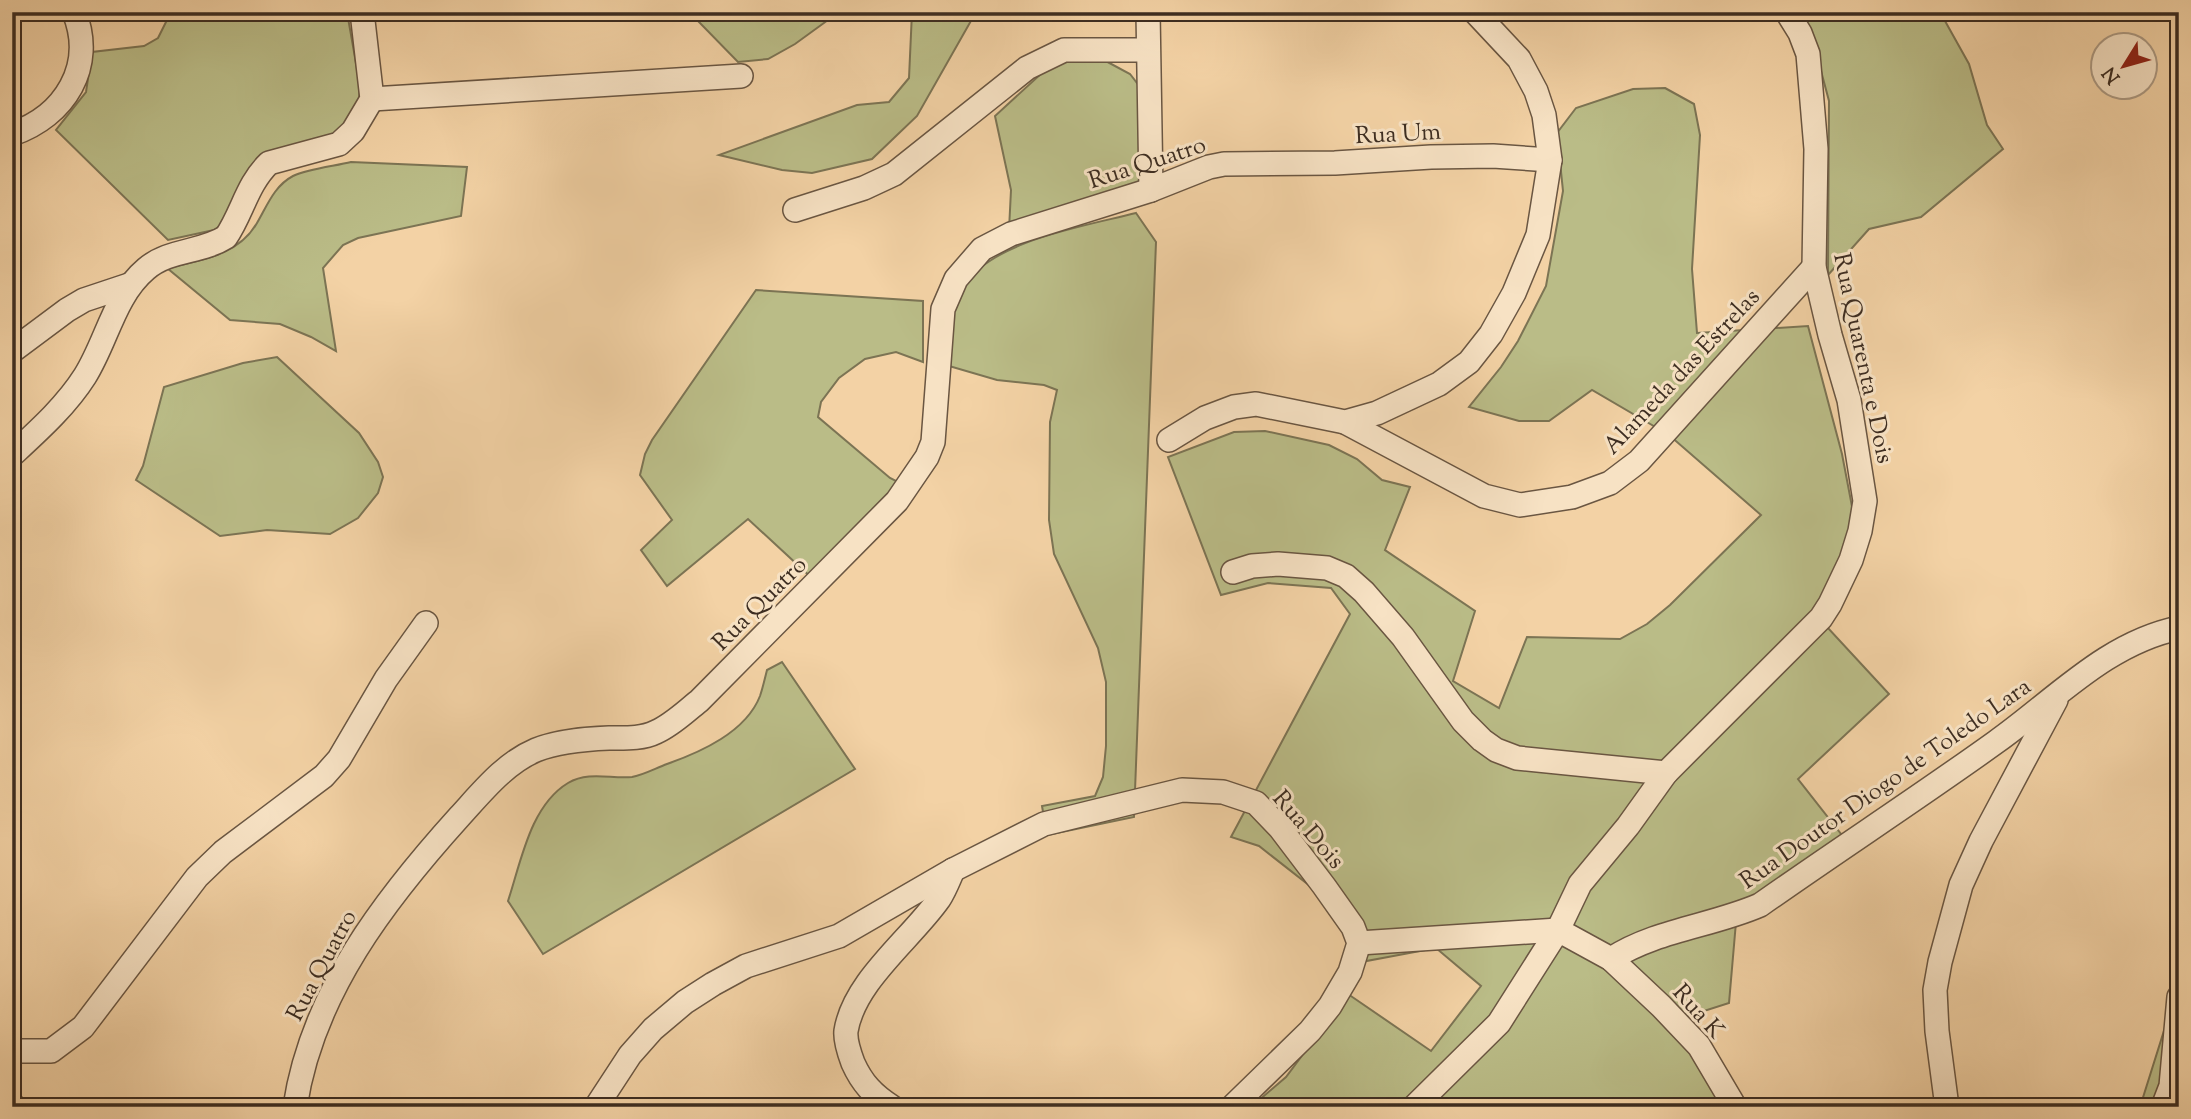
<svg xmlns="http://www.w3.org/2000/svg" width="2191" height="1119" font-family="'Sorts Mill Goudy',serif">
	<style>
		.green { fill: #babc87; stroke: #7c7454; stroke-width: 2 }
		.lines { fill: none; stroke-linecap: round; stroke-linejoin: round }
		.minor-casing { stroke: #6a5642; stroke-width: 26 }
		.minor { stroke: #f7e2c4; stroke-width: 23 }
		.labels { text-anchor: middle; stroke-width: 6; stroke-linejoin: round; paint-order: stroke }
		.street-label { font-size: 24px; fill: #3d2d21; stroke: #f7e2c4 }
	</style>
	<rect width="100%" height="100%" fill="#f3d2a5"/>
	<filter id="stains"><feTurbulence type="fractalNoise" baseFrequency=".00286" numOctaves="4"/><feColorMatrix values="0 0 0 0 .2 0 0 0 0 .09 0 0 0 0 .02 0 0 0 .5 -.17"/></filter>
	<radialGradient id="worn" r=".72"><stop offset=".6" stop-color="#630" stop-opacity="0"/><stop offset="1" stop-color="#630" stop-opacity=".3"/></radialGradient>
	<!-- green -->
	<g class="green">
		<path d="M171 12H347L360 86 359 101 344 128 317 145 266 157 243 179 227 221 214 230 168 240 56 130 86 92 92 52 144 46 158 38Z"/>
		<path d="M694 12H839L795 44 768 59 738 62 696 19Z"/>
		<path d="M912 12H976L917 116 872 159 812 173 782 170 719 155 857 105 889 102 909 78Z"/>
		<path d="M1796 12H1940L1969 64 1987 125 2003 149 1921 217 1869 229 1828 275 1829 101 1813 41Z"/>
		<path d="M1102 59 1130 74 1140 87 1152 114 1138 191 1009 230 1011 190 995 116 1055 61Z"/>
		<path d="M1665 88 1694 104 1700 135 1692 269 1697 333 1808 326 1842 454 1854 517 1827 627 1889 694 1798 779 1852 848 1736 922 1729 1003 1679 1019 1726 1107H1251L1286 1077 1348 994 1431 1051 1481 986 1436 948 1361 962 1350 934 1310 886 1259 846 1231 837 1350 614 1331 588 1268 583 1221 595 1168 457 1234 432 1265 431 1329 445 1357 459 1382 480 1410 487 1385 550 1475 611 1453 681 1499 708 1527 637 1620 639 1647 624 1670 605 1761 515 1669 435 1592 390 1549 421H1519L1469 407 1501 367 1518 341 1546 286 1563 191 1557 133 1576 108 1633 89Z"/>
		<path d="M351 162 467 167 461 216 358 238 343 245 323 268 336 351 311 337 280 324 230 320 167 268C201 260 238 256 257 223 267 206 274 186 293 176 308 169 335 166 351 162Z"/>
		<path d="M1136 213 1156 242 1134 817 1047 835 1042 806 1095 796 1103 777 1106 746V682L1098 648 1054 554 1049 520 1050 422 1057 390 1044 385 997 380 949 366C949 340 948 309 963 286 994 240 1085 226 1136 213Z"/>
		<path d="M756 290 923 301V362L896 352 865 359 839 378 821 402 818 417 890 478 904 485 814 580 748 519 667 586 641 550 672 520 640 475 645 454 652 440Z"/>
		<path d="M277 357 359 433 378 462 383 477 378 493 358 518 330 534 267 530 220 536 136 480 143 466 164 387 243 363Z"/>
		<path d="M782 662 855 769 543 954 508 901C521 862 530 806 568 783 589 771 610 779 632 777 643 775 656 768 667 764 701 752 746 732 760 696 763 687 765 678 767 670Z"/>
		<path d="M2179 983V1107H2140Z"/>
	</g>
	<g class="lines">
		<defs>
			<g id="minor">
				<path d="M1148 12 1151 190"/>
				<path d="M372 99 741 76"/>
				<path d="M12 134C65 116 96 66 74 12"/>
				<path d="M795 210 864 188 894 174 1027 68 1064 50H1148"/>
				<path d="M12 351 67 310 84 300 129 285"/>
				<path d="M1345 422 1484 496 1520 505 1572 497 1610 483 1639 461 1814 267"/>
				<path d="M1169 440 1205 418 1234 407 1256 404 1345 422 1377 413 1439 384 1469 362 1491 334 1514 293 1538 235 1550 160 1544 115 1536 91 1519 59 1475 12"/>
				<path d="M12 455C38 431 66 406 85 376 107 341 114 296 146 269 169 249 201 253 226 237 242 214 247 184 269 163L339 144 353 131 372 99 362 12"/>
				<path d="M1233 572 1252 566 1278 564 1327 568 1346 576 1364 592 1403 637 1463 721 1482 740 1496 750 1517 758 1666 773"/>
				<path d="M1558 930 1611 959 1661 1006 1699 1046 1735 1107"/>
				<path d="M1359 943 1558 930"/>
				<path d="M1611 959C1656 930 1712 926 1760 905 1838 850 1918 798 1996 742 2054 701 2106 643 2179 628"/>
				<path d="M12 1051H51L83 1027 197 877 223 852 324 776 339 759 386 679 426 623"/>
				<path d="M12 1105 15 1107"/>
				<path d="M295 1107C312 993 385 899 460 816 482 792 505 763 536 750 558 741 585 739 609 738 625 738 642 739 656 732 672 725 685 712 699 701L897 501 927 457 933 442 943 309 956 279 982 249 1011 234 1151 190 1209 167 1224 164 1335 163 1431 157 1493 156 1550 160"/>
				<path d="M596 1107 630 1055 653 1029 685 1002 713 984 746 966 839 936 953 870 1044 824 1182 790 1223 792 1256 803 1280 828 1324 886 1353 927 1359 943 1350 972 1330 1006 1310 1031 1232 1107"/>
				<path d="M892 1107C873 1095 862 1083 853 1063 850 1055 845 1040 846 1031 854 981 911 939 939 899 945 890 949 879 953 870"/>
				<path d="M1414 1107 1499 1023 1558 930 1580 884 1628 826 1666 773 1821 618 1830 604 1851 560 1860 531 1865 501 1849 400 1830 335 1814 267 1816 149 1808 54 1800 33 1787 12"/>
				<path d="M1947 1107 1937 1031 1935 990 1940 962 1961 885 1981 841 2056 700"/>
				<path d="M2163 1107 2171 1086 2179 997"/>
			</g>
		</defs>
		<!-- minor casing -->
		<use href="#minor" class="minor-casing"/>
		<!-- minor -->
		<use href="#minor" class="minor"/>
	</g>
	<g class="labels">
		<!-- street labels -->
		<g class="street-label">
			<text transform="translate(1398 133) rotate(-3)" y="8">Rua Um</text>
			<text transform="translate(1147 162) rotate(-18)" y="8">Rua Quatro</text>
			<text transform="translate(1864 358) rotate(78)" y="8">Rua Quarenta e Dois</text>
			<text transform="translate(1681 371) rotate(-47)" y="8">Alameda das Estrelas</text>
			<text transform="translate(759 603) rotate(-45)" y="8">Rua Quatro</text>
			<text transform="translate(1885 783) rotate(-35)" y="8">Rua Doutor Diogo de Toledo Lara</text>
			<text transform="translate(1309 829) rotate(49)" y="8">Rua Dois</text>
			<text transform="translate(321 965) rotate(-62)" y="8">Rua Quatro</text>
			<text transform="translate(1699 1011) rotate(48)" y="8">Rua K</text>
		</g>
	</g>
	<!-- margin -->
	<rect width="2191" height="1119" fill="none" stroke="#f3d2a5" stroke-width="42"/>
	<rect x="14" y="14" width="2163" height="1091" fill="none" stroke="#3d2d21" stroke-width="3.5"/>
	<rect x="21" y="21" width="2149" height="1077" fill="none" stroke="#3d2d21" stroke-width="2"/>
	<!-- north arrow -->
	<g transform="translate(2124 66) rotate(233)"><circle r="33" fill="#f7e2c4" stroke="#ad9a83" stroke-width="2"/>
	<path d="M0-5L12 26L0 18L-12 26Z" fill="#8f2418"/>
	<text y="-10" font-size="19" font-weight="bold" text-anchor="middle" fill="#3d2d21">N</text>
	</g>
	<rect width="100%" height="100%" filter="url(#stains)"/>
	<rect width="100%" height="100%" fill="url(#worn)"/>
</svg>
